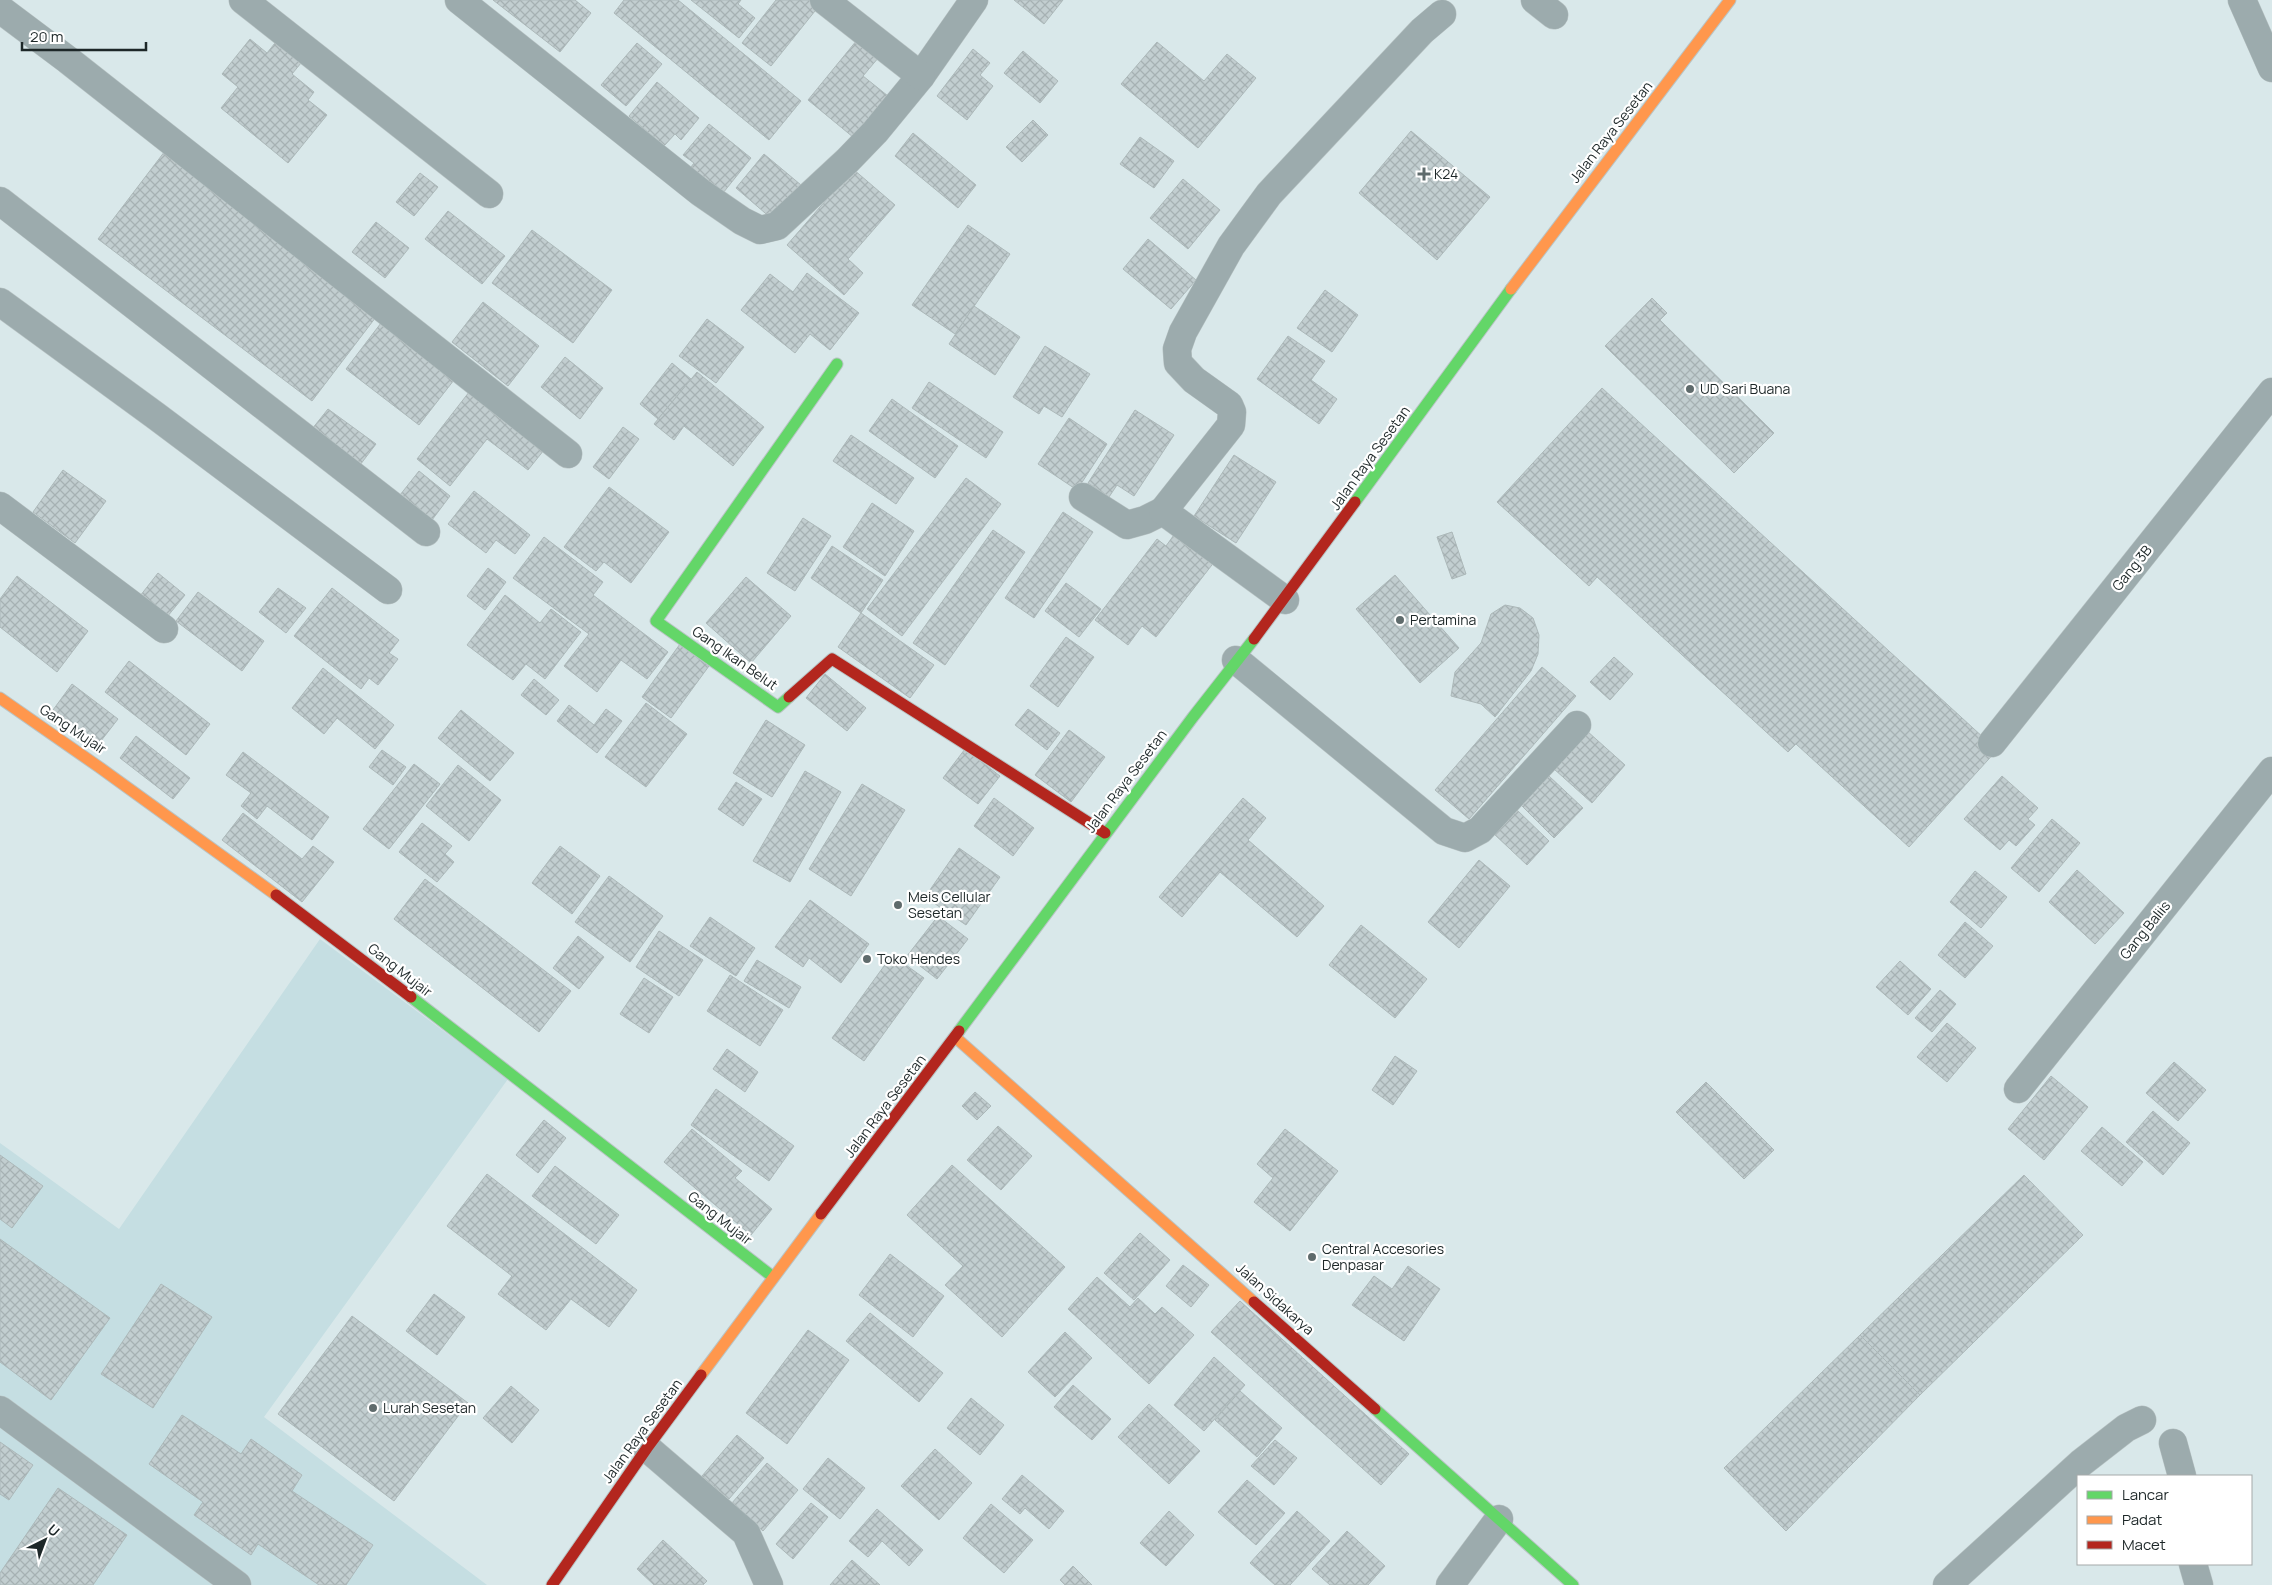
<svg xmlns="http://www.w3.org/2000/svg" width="2272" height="1585" font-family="Manrope,sans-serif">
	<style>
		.built { fill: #c5dee2 }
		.building { fill: url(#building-cross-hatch); stroke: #acb8b9 }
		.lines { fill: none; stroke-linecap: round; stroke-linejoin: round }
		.street-casing { stroke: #b9c4c5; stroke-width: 29 }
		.fast-casing { stroke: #b9c4c5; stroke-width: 13 }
		.slow-casing { stroke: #b9c4c5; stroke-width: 13 }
		.jam-casing { stroke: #b9c4c5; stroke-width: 13 }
		.street { stroke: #9cabad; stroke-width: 28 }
		.fast { stroke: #63d668; stroke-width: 11 }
		.slow { stroke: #ff974d; stroke-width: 11 }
		.jam { stroke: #b3261e; stroke-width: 11 }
		.poi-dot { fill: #5f6b6c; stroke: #fff; stroke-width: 2 }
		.labels { text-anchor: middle; stroke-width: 4.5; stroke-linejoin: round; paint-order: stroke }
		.street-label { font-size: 14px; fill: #1d2728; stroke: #fff }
		.poi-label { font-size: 14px; fill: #1d2728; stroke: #fff; text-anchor: start }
	</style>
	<defs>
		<pattern id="building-cross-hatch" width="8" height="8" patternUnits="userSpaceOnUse" patternTransform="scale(1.25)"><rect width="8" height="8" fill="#c2ced0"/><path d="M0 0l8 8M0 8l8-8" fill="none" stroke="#a6b1b3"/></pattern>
	</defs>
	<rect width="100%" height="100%" fill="#d9e8ea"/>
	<!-- built -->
	<path class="built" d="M320 939 508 1079 264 1417 487 1585H0V1143L119 1229Z"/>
	<!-- building -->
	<g class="building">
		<path d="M493 0H575L591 13 560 52Z"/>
		<path d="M624 0H678L801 101 769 140 614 13Z"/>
		<path d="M691 0H741L738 4 755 18 739 38Z"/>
		<path d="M776 0H811L819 6 771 66 742 43Z"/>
		<path d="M1014 0H1063L1044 24Z"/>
		<path d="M250 39 267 53 275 43 301 63 292 74 314 92 308 100 327 115 288 163 221 108 238 87 222 74Z"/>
		<path d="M857 40 879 57 863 76 893 100 859 142 808 100Z"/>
		<path d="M1157 42 1204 81 1227 54 1256 78 1198 148 1121 84Z"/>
		<path d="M637 43 662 64 626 106 601 85Z"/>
		<path d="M973 49 990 63 980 75 993 86 967 120 937 96Z"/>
		<path d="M1023 51 1058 81 1040 103 1004 73Z"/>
		<path d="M657 82 699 118 681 140 675 134 664 146 629 116Z"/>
		<path d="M1033 120 1048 135 1022 162 1006 147Z"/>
		<path d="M709 124 751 158 723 193 691 167 694 163 683 155Z"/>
		<path d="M1411 131 1490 197 1437 260 1359 193Z"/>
		<path d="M913 133 976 185 958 208 895 156Z"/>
		<path d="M1140 137 1174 161 1154 188 1120 164Z"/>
		<path d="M165 151 379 313 312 401 98 239Z"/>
		<path d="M764 154 801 185 772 219 736 188Z"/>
		<path d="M853 169 895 205 848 259 863 273 844 295 787 245Z"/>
		<path d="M420 173 438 187 414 216 396 202Z"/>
		<path d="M1183 179 1220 210 1188 249 1150 218Z"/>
		<path d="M448 211 505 256 482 284 425 239Z"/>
		<path d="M376 222 409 248 385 278 352 252Z"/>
		<path d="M968 225 1010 254 955 334 912 305Z"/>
		<path d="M532 230 612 290 573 343 492 283Z"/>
		<path d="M1148 239 1196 280 1171 309 1123 269Z"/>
		<path d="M807 273 859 313 830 350 810 334 795 353 741 310 770 274 793 292Z"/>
		<path d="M1325 290 1358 315 1332 352 1297 328Z"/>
		<path d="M1652 298 1667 313 1660 320 1774 433 1734 473 1605 346Z"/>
		<path d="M483 302 539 346 508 386 452 342Z"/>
		<path d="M974 306 1020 337 995 375 949 344Z"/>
		<path d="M707 319 744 347 716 383 679 356Z"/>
		<path d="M381 323 454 380 419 425 346 369Z"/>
		<path d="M1288 336 1325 361 1311 380 1337 399 1319 424 1257 379Z"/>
		<path d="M1045 346 1090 374 1062 417 1044 406 1039 414 1013 397Z"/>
		<path d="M565 357 603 388 580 419 541 387Z"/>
		<path d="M672 363 691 379 658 419 640 404Z"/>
		<path d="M697 372 764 427 733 466 684 426 674 440 654 424Z"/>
		<path d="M929 382 1003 432 986 458 912 408Z"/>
		<path d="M473 387 548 445 528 470 487 439 450 486 417 459Z"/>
		<path d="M1602 388 1997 750 1909 847 1796 744 1788 752 1597 577 1589 586 1497 502Z"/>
		<path d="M892 399 958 446 935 478 869 431Z"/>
		<path d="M328 409 376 444 360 465 312 429Z"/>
		<path d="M1135 410 1174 435 1134 496 1117 485 1109 497 1088 483Z"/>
		<path d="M1069 418 1107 444 1077 490 1038 464Z"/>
		<path d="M623 427 639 439 609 479 593 467Z"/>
		<path d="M851 435 914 478 896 504 833 461Z"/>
		<path d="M1234 455 1276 482 1236 543 1194 516Z"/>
		<path d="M63 470 106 501 75 543 33 512Z"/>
		<path d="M419 471 450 496 432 520 400 495Z"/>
		<path d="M966 478 1001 504 902 636 867 609Z"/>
		<path d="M609 487 669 532 631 583 604 562 596 571 564 547Z"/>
		<path d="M474 491 530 535 515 554 496 540 486 553 448 524Z"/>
		<path d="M872 503 914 531 885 576 843 547Z"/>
		<path d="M1063 512 1093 532 1034 618 1005 598Z"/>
		<path d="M803 518 831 536 795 591 767 573Z"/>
		<path d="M993 530 1025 552 945 665 913 643Z"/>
		<path d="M1176 532 1215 561 1156 637 1142 626 1128 645 1095 620 1157 539 1166 546Z"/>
		<path d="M1452 532 1466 574 1452 579 1437 537Z"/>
		<path d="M544 537 603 582 593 595 668 652 647 679 621 660 597 692 564 666 589 634 513 578Z"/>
		<path d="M832 546 883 580 861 613 811 578Z"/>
		<path d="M488 568 506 582 485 610 467 596Z"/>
		<path d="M158 573 185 595 167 617 140 596Z"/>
		<path d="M1395 575 1459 648 1420 683 1356 609Z"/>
		<path d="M17 576 88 631 57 672 0 627V599Z"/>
		<path d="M746 577 791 616 751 663 706 623Z"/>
		<path d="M1066 583 1101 609 1079 637 1045 611Z"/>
		<path d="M278 588 306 608 286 633 259 612Z"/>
		<path d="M332 588 399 640 389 653 398 659 378 685 369 678 361 689 294 636Z"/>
		<path d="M198 592 264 641 242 671 176 621Z"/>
		<path d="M505 595 540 623 551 609 581 632 545 679 526 664 513 680 467 645Z"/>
		<path d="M1505 605 1520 608 1533 618 1539 635 1538 654 1531 671 1495 717 1481 704 1451 696 1455 672 1481 643 1491 614Z"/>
		<path d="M861 613 934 665 910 698 838 647Z"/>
		<path d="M1066 637 1094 657 1058 707 1030 686Z"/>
		<path d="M680 644 709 666 671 718 642 697Z"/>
		<path d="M1614 657 1633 674 1610 700 1590 682Z"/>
		<path d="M129 661 210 724 186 755 105 692Z"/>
		<path d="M1542 667 1576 696 1469 819 1435 790Z"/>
		<path d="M323 668 394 725 375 749 337 718 324 734 292 708Z"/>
		<path d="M825 674 866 708 847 731 806 698Z"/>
		<path d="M534 679 559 700 546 715 521 695Z"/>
		<path d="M72 684 118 719 97 746 53 710Z"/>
		<path d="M646 703 687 734 646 787 605 757Z"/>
		<path d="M569 705 594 725 606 709 622 721 597 753 557 721Z"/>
		<path d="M1028 709 1060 733 1047 750 1015 725Z"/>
		<path d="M461 710 514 753 490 781 438 738Z"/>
		<path d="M766 720 805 745 772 797 733 773Z"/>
		<path d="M1069 730 1105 757 1071 802 1035 775Z"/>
		<path d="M1587 731 1625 765 1592 803 1554 769Z"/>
		<path d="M136 736 190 778 173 799 120 758Z"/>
		<path d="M965 749 1000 776 978 804 943 778Z"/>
		<path d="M382 750 406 767 393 785 369 767Z"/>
		<path d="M243 752 329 817 312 840 267 806 257 819 241 806 251 793 226 775Z"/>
		<path d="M414 764 440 784 389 849 363 829Z"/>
		<path d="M458 765 501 800 469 841 426 806Z"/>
		<path d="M805 771 841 792 790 882 753 861Z"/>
		<path d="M1549 776 1583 808 1554 838 1521 805Z"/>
		<path d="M2002 776 2038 808 2028 819 2035 825 2016 846 2009 840 2000 850 1964 819Z"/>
		<path d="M736 782 762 799 743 826 718 809Z"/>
		<path d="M862 784 905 810 851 896 809 869Z"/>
		<path d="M994 798 1034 828 1013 856 974 826Z"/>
		<path d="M1243 798 1266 818 1248 840 1324 906 1297 937 1220 872 1182 917 1159 897Z"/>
		<path d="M1516 809 1549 841 1527 865 1493 833Z"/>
		<path d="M243 813 302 859 313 846 334 862 302 902 222 840Z"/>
		<path d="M2052 819 2080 843 2039 892 2011 868Z"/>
		<path d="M422 823 452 846 445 854 454 862 437 882 399 852Z"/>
		<path d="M560 846 600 876 572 914 532 883Z"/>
		<path d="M959 848 1000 877 966 925 925 897Z"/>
		<path d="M1479 860 1510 886 1459 948 1428 922Z"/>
		<path d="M2077 870 2124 913 2095 944 2049 902Z"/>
		<path d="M1975 871 2007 897 1981 928 1950 902Z"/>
		<path d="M609 876 663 916 630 962 575 922Z"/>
		<path d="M425 879 571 991 539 1032 394 919Z"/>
		<path d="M810 900 869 944 841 983 809 958 803 967 775 947Z"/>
		<path d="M938 916 968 939 937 979 907 956Z"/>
		<path d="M710 917 755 948 736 976 690 946Z"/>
		<path d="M1965 922 1993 946 1965 978 1938 955Z"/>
		<path d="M1361 925 1427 979 1395 1018 1329 965Z"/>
		<path d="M659 931 703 960 679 996 636 967Z"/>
		<path d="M578 936 604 957 579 989 553 968Z"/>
		<path d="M892 955 924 978 864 1061 832 1038Z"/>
		<path d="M757 960 801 987 789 1008 744 981Z"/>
		<path d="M1900 961 1931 989 1908 1015 1876 987Z"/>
		<path d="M730 975 783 1010 760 1046 707 1011Z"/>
		<path d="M644 978 673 997 649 1033 620 1014Z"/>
		<path d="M1940 990 1956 1004 1932 1032 1915 1018Z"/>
		<path d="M1947 1023 1976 1048 1947 1082 1917 1057Z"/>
		<path d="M727 1049 758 1072 745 1092 713 1069Z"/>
		<path d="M1395 1056 1417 1071 1393 1105 1372 1090Z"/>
		<path d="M2174 1062 2206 1090 2178 1121 2146 1093Z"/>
		<path d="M2051 1076 2088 1107 2044 1160 2008 1129Z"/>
		<path d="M1706 1082 1774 1150 1744 1179 1676 1112Z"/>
		<path d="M716 1089 794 1146 769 1181 691 1125Z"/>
		<path d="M975 1092 991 1106 977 1120 962 1106Z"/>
		<path d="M2153 1111 2190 1143 2163 1175 2126 1142Z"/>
		<path d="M544 1120 566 1138 538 1173 516 1155Z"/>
		<path d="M998 1126 1032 1156 1001 1190 967 1160Z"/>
		<path d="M2102 1127 2143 1162 2122 1186 2081 1151Z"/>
		<path d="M692 1129 742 1171 735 1178 772 1209 751 1235 664 1162Z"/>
		<path d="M1285 1129 1338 1171 1290 1231 1254 1202 1273 1178 1257 1164Z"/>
		<path d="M0 1155 43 1186 12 1228 0 1219Z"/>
		<path d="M952 1165 1065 1267 1002 1337 945 1285 963 1266 907 1215Z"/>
		<path d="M555 1166 619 1215 596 1244 532 1196Z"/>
		<path d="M487 1174 637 1290 609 1327 571 1299 546 1330 498 1294 512 1276 447 1226Z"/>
		<path d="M2024 1175 2083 1235 1920 1395 1860 1335Z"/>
		<path d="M1140 1233 1170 1260 1134 1300 1104 1273Z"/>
		<path d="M0 1239 110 1318 51 1400 0 1362Z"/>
		<path d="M890 1254 944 1296 913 1337 859 1295Z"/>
		<path d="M1183 1265 1209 1285 1191 1307 1166 1286Z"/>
		<path d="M1408 1266 1440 1289 1404 1341 1352 1305 1374 1276 1392 1289Z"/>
		<path d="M1097 1277 1130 1307 1138 1298 1155 1314 1162 1307 1194 1335 1149 1384 1068 1309Z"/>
		<path d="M161 1284 212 1317 153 1408 101 1374Z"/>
		<path d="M434 1294 465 1317 437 1355 406 1331Z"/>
		<path d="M1240 1301 1409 1454 1381 1485 1211 1332Z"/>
		<path d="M870 1313 943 1373 919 1402 846 1341Z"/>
		<path d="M352 1316 468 1403 394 1501 278 1414Z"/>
		<path d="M808 1330 849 1360 787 1444 746 1413Z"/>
		<path d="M1065 1332 1092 1358 1055 1397 1028 1372Z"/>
		<path d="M1860 1335 1920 1395 1786 1531 1724 1468Z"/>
		<path d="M1214 1357 1245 1385 1204 1431 1174 1405Z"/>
		<path d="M1073 1385 1111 1419 1092 1440 1054 1407Z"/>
		<path d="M511 1386 539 1410 512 1443 483 1418Z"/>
		<path d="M1240 1391 1282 1428 1257 1457 1215 1420Z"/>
		<path d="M971 1398 1004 1425 980 1455 947 1428Z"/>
		<path d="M1149 1404 1200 1451 1169 1484 1118 1437Z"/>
		<path d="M182 1415 241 1454 251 1439 302 1475 292 1491 373 1545 346 1585H319L258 1544 251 1555 194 1515 203 1502 149 1464Z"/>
		<path d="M737 1435 764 1458 729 1499 702 1476Z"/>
		<path d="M1275 1440 1297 1458 1274 1485 1251 1466Z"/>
		<path d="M0 1442 33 1465 9 1500 0 1494Z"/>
		<path d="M935 1449 972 1483 939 1520 901 1486Z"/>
		<path d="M828 1458 865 1488 840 1519 803 1489Z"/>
		<path d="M767 1463 798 1490 763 1531 731 1504Z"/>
		<path d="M1022 1475 1064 1511 1049 1529 1025 1508 1020 1514 1002 1499Z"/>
		<path d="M1247 1480 1285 1513 1256 1545 1218 1512Z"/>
		<path d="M58 1488 127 1535 93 1585H0V1573Z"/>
		<path d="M811 1503 828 1517 793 1559 776 1544Z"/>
		<path d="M991 1504 1033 1540 1004 1573 963 1538Z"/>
		<path d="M877 1509 923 1550 909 1566 882 1541 868 1557 849 1541Z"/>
		<path d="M1169 1511 1194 1535 1166 1566 1140 1543Z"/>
		<path d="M1297 1511 1330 1541 1290 1585H1275L1250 1563Z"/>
		<path d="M1347 1531 1385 1566 1368 1585H1330L1312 1569Z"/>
		<path d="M663 1540 707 1581 703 1585H654L637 1569Z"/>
		<path d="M852 1560 880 1585H830Z"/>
		<path d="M1073 1566 1092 1585H1065L1060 1580Z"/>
	</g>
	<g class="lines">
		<defs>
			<g id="street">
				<path d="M243 0 489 194"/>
				<path d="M459 0 700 192 742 221 760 230 777 226 847 161 875 132 921 76 974 0"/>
				<path d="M824 0 921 76"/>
				<path d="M1535 0 1554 15"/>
				<path d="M2242 0 2272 68"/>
				<path d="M0 9 68 60 568 454"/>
				<path d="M0 201 426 532"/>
				<path d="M0 302 156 416 388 590"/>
				<path d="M1083 497 1127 525 1145 520 1163 511"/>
				<path d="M0 506 164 629"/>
				<path d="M1285 600 1163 511 1231 425 1232 412 1229 405 1194 380 1178 363 1177 349 1183 332 1231 246 1269 194 1422 31 1442 14"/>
				<path d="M1236 660 1444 831 1465 838 1480 830 1577 725"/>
				<path d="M1992 743 2272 392"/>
				<path d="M2018 1089 2272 771"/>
				<path d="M0 1410 237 1585"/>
				<path d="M2173 1443 2182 1476"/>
				<path d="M647 1448 746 1533 769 1585"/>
				<path d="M2193 1564 2199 1585"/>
				<path d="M1450 1585 1499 1519"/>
				<path d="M1947 1585 2081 1463 2126 1428 2142 1420"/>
			</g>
			<g id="fast">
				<path d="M1355 502 1511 289"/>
				<path d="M789 697 778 707 656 621 837 364"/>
				<path d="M411 997 773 1277"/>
				<path d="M959 1031 1193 717 1254 639"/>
				<path d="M1375 1409 1573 1585"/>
			</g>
			<g id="slow">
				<path d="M1511 289 1730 0"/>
				<path d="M0 698 99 767 276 895"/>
				<path d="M955 1037 1254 1302"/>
				<path d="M701 1375 821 1214"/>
			</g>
			<g id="jam">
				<path d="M1254 639 1355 502"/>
				<path d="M789 697 832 659 1105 833"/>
				<path d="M276 895 411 997"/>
				<path d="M821 1214 959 1031"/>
				<path d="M1254 1302 1375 1409"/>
				<path d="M552 1585 647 1448 701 1375"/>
			</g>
		</defs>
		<!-- street casing -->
		<use href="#street" class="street-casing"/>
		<!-- fast casing -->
		<use href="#fast" class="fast-casing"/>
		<!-- slow casing -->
		<use href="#slow" class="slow-casing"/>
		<!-- jam casing -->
		<use href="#jam" class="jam-casing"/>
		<!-- street -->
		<use href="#street" class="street"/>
		<!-- fast -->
		<use href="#fast" class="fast"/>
		<!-- slow -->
		<use href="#slow" class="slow"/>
		<!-- jam -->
		<use href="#jam" class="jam"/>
	</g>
	<!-- markers -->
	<g class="poi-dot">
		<path d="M1421.5 166.5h5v5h5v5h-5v5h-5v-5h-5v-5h5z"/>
		<circle cx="1690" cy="389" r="5"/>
		<circle cx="1400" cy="620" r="5"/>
		<circle cx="898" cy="905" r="5"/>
		<circle cx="867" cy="959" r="5"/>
		<circle cx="1312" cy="1257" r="5"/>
		<circle cx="373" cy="1408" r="5"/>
	</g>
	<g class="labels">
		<!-- street labels -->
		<g class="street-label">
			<text transform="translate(1611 132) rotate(-52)" y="5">Jalan Raya Sesetan</text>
			<text transform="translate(1370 458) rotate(-54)" y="5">Jalan Raya Sesetan</text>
			<text transform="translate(2132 568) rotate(-51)" y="5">Gang 3B</text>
			<text transform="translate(735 658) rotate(35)" y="5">Gang Ikan Belut</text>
			<text transform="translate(73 729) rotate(34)" y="5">Gang Mujair</text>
			<text transform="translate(1126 781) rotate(-53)" y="5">Jalan Raya Sesetan</text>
			<text transform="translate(2145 930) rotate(-51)" y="5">Gang Baliis</text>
			<text transform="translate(400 970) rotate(38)" y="5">Gang Mujair</text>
			<text transform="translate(885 1106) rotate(-53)" y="5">Jalan Raya Sesetan</text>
			<text transform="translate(720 1218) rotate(38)" y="5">Gang Mujair</text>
			<text transform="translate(1275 1299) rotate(42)" y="5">Jalan Sidakarya</text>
			<text transform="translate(642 1431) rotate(-54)" y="5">Jalan Raya Sesetan</text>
		</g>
		<!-- poi labels -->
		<g class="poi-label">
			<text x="1434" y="179">K24</text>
			<text x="1700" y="394">UD Sari Buana</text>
			<text x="1410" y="625">Pertamina</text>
			<text x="908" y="902">Meis Cellular<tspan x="908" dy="16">Sesetan</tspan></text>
			<text x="877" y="964">Toko Hendes</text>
			<text x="1322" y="1254">Central Accesories<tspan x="1322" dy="16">Denpasar</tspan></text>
			<text x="383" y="1413">Lurah Sesetan</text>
		</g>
	</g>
	<!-- legend -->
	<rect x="2077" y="1475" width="175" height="90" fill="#ffffff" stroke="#a5a9a9"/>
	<rect x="2087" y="1491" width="25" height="8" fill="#63d668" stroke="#a5a9a9"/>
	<text x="2122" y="1500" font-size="15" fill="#1d2728">Lancar</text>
	<rect x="2087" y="1516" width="25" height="8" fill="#ff974d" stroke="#a5a9a9"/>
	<text x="2122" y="1525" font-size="15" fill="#1d2728">Padat</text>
	<rect x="2087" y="1541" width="25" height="8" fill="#b3261e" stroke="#a5a9a9"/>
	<text x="2122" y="1550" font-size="15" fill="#1d2728">Macet</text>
	<!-- north arrow -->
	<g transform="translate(45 1540) rotate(42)" stroke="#ffffff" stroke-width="4" paint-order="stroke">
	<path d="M0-4L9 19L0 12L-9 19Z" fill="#1d2728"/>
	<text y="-8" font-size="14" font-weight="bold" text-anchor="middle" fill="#1d2728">U</text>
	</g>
	<!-- scale -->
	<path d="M22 42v8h124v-8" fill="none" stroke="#1d2728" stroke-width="2.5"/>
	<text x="30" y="42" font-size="15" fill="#1d2728" stroke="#ffffff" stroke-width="4" paint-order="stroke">20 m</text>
</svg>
